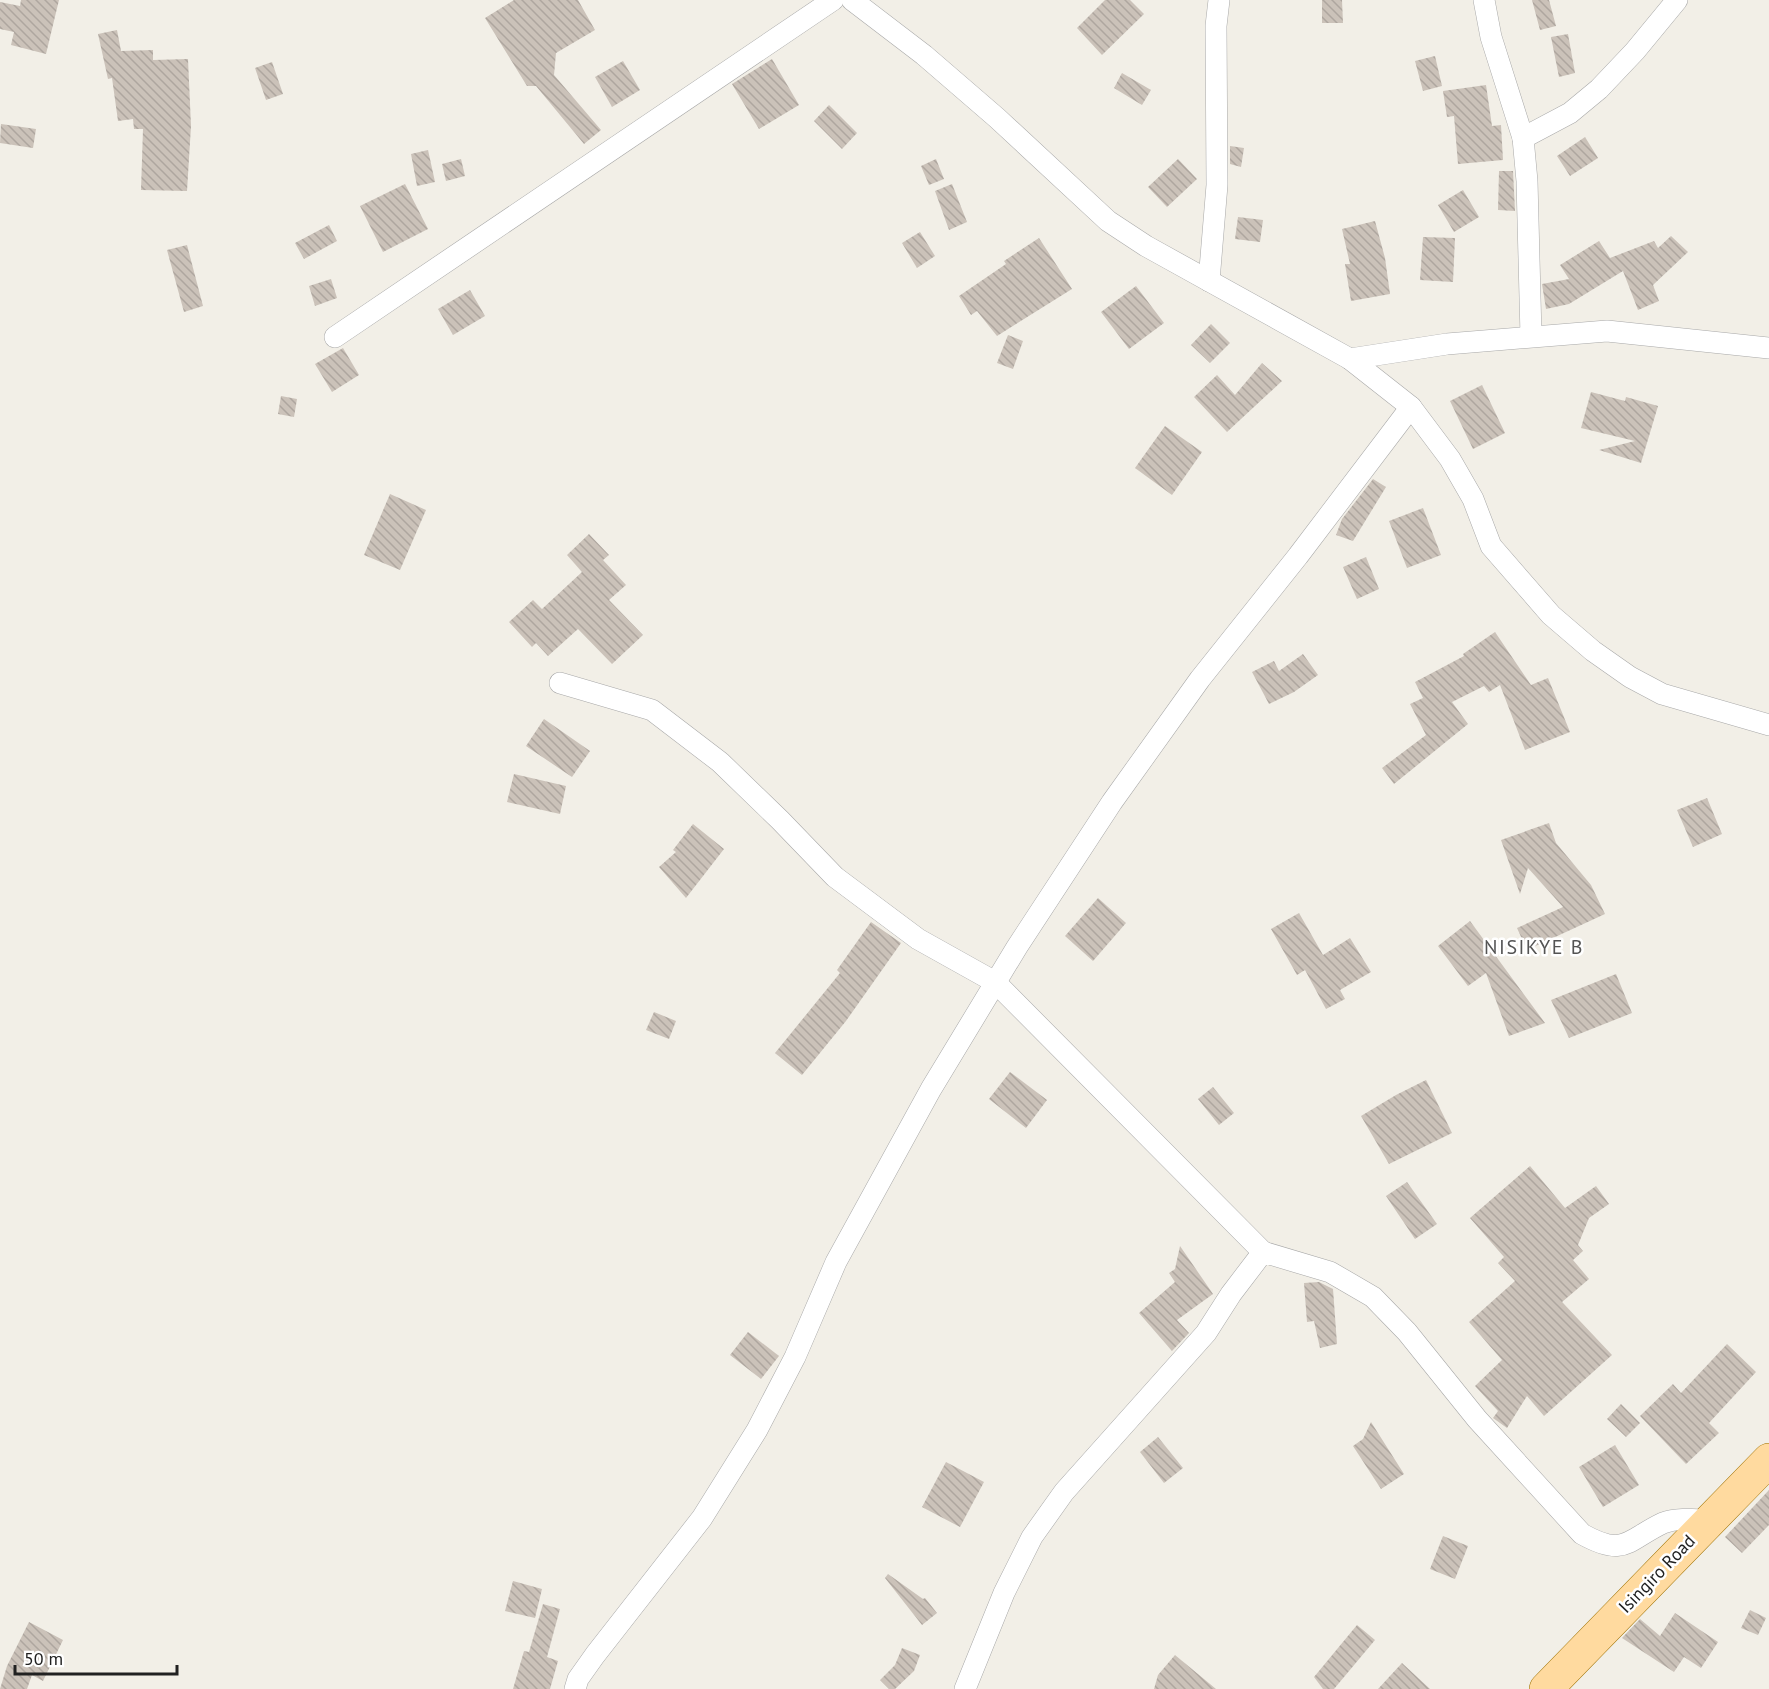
<svg xmlns="http://www.w3.org/2000/svg" width="1769" height="1689" font-family="'PT Sans',sans-serif">
	<style>
		.building { fill: url(#building-back-hatch) }
		.lines { fill: none; stroke-linecap: round; stroke-linejoin: round }
		.street-casing { stroke: #a8a8a8; stroke-width: 22 }
		.primary-casing { stroke: #9e7100; stroke-width: 34 }
		.street { stroke: #fff; stroke-width: 21 }
		.primary { stroke: #ffda9f; stroke-width: 33 }
		.labels { text-anchor: middle; stroke-width: 5; stroke-linejoin: round; paint-order: stroke }
		.street-label { font-size: 18px; fill: #212121; stroke: #fff }
		.neighbourhood-label { font-size: 20px; letter-spacing: 1.5px; fill: #545454; stroke: #fff }
	</style>
	<defs>
		<pattern id="building-back-hatch" width="6" height="6" patternUnits="userSpaceOnUse" patternTransform="scale(1.5)"><rect width="6" height="6" fill="#cbc2b9"/><path d="M-1 5l2 2M0 0l6 6M5-1l2 2" fill="none" stroke="#aea69f"/></pattern>
	</defs>
	<rect width="100%" height="100%" fill="#f2efe7"/>
	<!-- building -->
	<g class="building">
		<path d="M21 0H59L46 54 11 45 14 32 0 29V2L20 6Z"/>
		<path d="M514 0H578L595 30 556 53 554 75 601 130 584 144 536 86H527L485 18Z"/>
		<path d="M1105 0H1130L1144 14 1102 55 1077 28Z"/>
		<path d="M1322 0H1342L1343 23H1322Z"/>
		<path d="M1532 0H1549L1556 26 1540 30Z"/>
		<path d="M117 30 121 51 153 50V60L188 59 191 126 187 191 141 190 143 129H134L133 119 118 121 112 78 108 79 98 34Z"/>
		<path d="M1568 34 1575 73 1559 77 1551 37Z"/>
		<path d="M1435 56 1442 86 1423 91 1415 61Z"/>
		<path d="M772 59 799 105 759 129 732 84Z"/>
		<path d="M623 61 640 90 612 107 595 77Z"/>
		<path d="M272 62 283 94 266 100 255 68Z"/>
		<path d="M1122 73 1151 90 1142 105 1114 88Z"/>
		<path d="M1486 85 1492 126 1501 125 1503 160 1458 164 1454 116 1447 117 1443 91Z"/>
		<path d="M829 105 857 133 842 149 814 121Z"/>
		<path d="M1 124 36 129 33 148 0 143Z"/>
		<path d="M1585 137 1598 158 1570 176 1557 156Z"/>
		<path d="M1230 146 1244 148 1241 167 1230 164Z"/>
		<path d="M428 150 435 182 417 186 411 154Z"/>
		<path d="M461 159 465 176 446 181 442 164Z"/>
		<path d="M936 159 944 179 929 185 921 166Z"/>
		<path d="M1178 159 1197 179 1167 207 1148 187Z"/>
		<path d="M1499 171H1513L1515 211 1498 210Z"/>
		<path d="M405 184 428 229 383 252 360 206Z"/>
		<path d="M952 184 967 222 949 230 935 191Z"/>
		<path d="M1463 190 1479 217 1454 232 1438 205Z"/>
		<path d="M1238 217 1263 220 1260 242 1235 239Z"/>
		<path d="M1375 221 1385 258 1390 294 1351 301 1345 264H1350L1342 229Z"/>
		<path d="M329 225 337 241 304 259 295 243Z"/>
		<path d="M920 232 935 256 917 268 902 243Z"/>
		<path d="M1671 236 1688 252 1653 285 1659 301 1638 310 1623 271 1569 304 1546 309 1542 284 1569 279 1560 265 1599 241 1610 258 1654 241 1658 248Z"/>
		<path d="M1423 237 1455 238 1453 282 1420 280Z"/>
		<path d="M1039 238 1072 289 997 336 977 311 971 315 959 296 1006 264 1004 261Z"/>
		<path d="M187 245 203 306 184 312 167 250Z"/>
		<path d="M331 279 337 298 315 306 309 286Z"/>
		<path d="M1136 286 1164 323 1129 349 1101 312Z"/>
		<path d="M470 290 485 316 453 335 438 309Z"/>
		<path d="M1211 324 1230 343 1210 363 1191 345Z"/>
		<path d="M1008 335 1023 341 1013 369 997 363Z"/>
		<path d="M343 348 359 375 332 392 315 364Z"/>
		<path d="M1262 363 1282 381 1227 432 1194 397 1217 375 1235 395Z"/>
		<path d="M1482 385 1505 433 1473 449 1450 401Z"/>
		<path d="M1591 392 1625 401 1626 397 1658 406 1641 463 1599 450 1635 441 1581 428Z"/>
		<path d="M281 396 297 399 294 417 278 414Z"/>
		<path d="M1165 426 1202 452 1172 495 1135 468Z"/>
		<path d="M1373 479 1386 487 1353 541 1336 535 1342 519Z"/>
		<path d="M390 494 426 510 400 570 364 555Z"/>
		<path d="M1423 508 1441 555 1407 568 1389 521Z"/>
		<path d="M589 534 609 555 603 560 626 585 609 600 643 635 612 664 578 629 548 656 536 643 532 647 509 622 533 600 542 609 582 572 567 555Z"/>
		<path d="M1366 557 1379 589 1357 599 1343 567Z"/>
		<path d="M1495 632 1531 685 1548 678 1570 732 1525 750 1500 685 1489 692 1484 686 1452 702 1468 724 1394 784 1382 768 1426 735 1410 704 1423 698 1415 682 1464 656 1463 654Z"/>
		<path d="M1303 654 1318 675 1294 692 1269 704 1252 672 1274 661 1279 671Z"/>
		<path d="M544 719 590 751 572 777 526 746Z"/>
		<path d="M514 774 566 786 560 814 507 802Z"/>
		<path d="M1707 798 1722 834 1693 847 1677 810Z"/>
		<path d="M1549 823 1556 843 1591 885 1605 914 1527 950 1517 928 1563 907 1528 868 1520 894 1501 840Z"/>
		<path d="M693 824 724 849 686 898 659 867 676 852 673 850Z"/>
		<path d="M1098 898 1126 923 1093 961 1065 936Z"/>
		<path d="M1299 913 1323 955 1350 938 1371 972 1340 990 1345 999 1326 1009 1305 970 1297 975 1271 929Z"/>
		<path d="M1470 921 1506 970 1545 1023 1509 1036 1486 973 1468 986 1438 946Z"/>
		<path d="M871 922 901 943 846 1021 802 1075 775 1053 840 973 837 970Z"/>
		<path d="M1616 974 1632 1013 1569 1038 1551 1000Z"/>
		<path d="M654 1012 676 1021 669 1039 646 1030Z"/>
		<path d="M1010 1072 1047 1100 1026 1128 989 1099Z"/>
		<path d="M1426 1080 1452 1133 1389 1164 1361 1116 1396 1095Z"/>
		<path d="M1213 1087 1234 1113 1219 1125 1198 1099Z"/>
		<path d="M1530 1166 1565 1208 1596 1186 1609 1204 1589 1218 1578 1245 1583 1251 1573 1260 1589 1279 1562 1302 1612 1355 1544 1416 1527 1396 1507 1428 1493 1418 1498 1411 1475 1386 1502 1360 1469 1322 1515 1281 1498 1263 1504 1257 1470 1218Z"/>
		<path d="M1407 1182 1437 1224 1415 1239 1386 1196Z"/>
		<path d="M1180 1246 1213 1294 1177 1320 1189 1333 1172 1351 1139 1313 1175 1282 1169 1273 1175 1269Z"/>
		<path d="M1319 1282 1333 1289 1337 1344 1320 1348 1314 1321 1307 1322 1304 1283Z"/>
		<path d="M748 1332 779 1356 761 1379 730 1355Z"/>
		<path d="M1727 1344 1756 1372 1709 1423 1719 1433 1686 1464 1640 1416 1673 1384 1681 1393Z"/>
		<path d="M1621 1404 1640 1423 1626 1437 1607 1419Z"/>
		<path d="M1371 1422 1404 1474 1381 1489 1353 1446 1363 1439Z"/>
		<path d="M1158 1437 1183 1468 1164 1483 1140 1452Z"/>
		<path d="M1615 1445 1639 1485 1603 1507 1579 1467Z"/>
		<path d="M946 1462 984 1482 960 1527 922 1507Z"/>
		<path d="M1769 1490V1525L1742 1553 1725 1537Z"/>
		<path d="M1443 1536 1468 1546 1455 1579 1430 1569Z"/>
		<path d="M888 1574 923 1599 925 1598 937 1613 922 1625 885 1578Z"/>
		<path d="M513 1581 542 1589 535 1618 505 1611Z"/>
		<path d="M543 1604 560 1609 547 1657 558 1661 550 1689H513L524 1651 529 1652Z"/>
		<path d="M1750 1610 1766 1618 1758 1635 1741 1628Z"/>
		<path d="M1675 1613 1718 1642 1701 1668 1684 1657 1674 1672 1622 1638 1640 1619 1660 1636Z"/>
		<path d="M29 1622 63 1640 43 1681 32 1675 27 1689H0L7 1666Z"/>
		<path d="M1357 1625 1375 1640 1334 1689H1323L1314 1677Z"/>
		<path d="M902 1648 920 1655 914 1671 895 1689H889L880 1680 895 1665Z"/>
		<path d="M1175 1655 1216 1689H1154L1158 1675Z"/>
		<path d="M1402 1663 1430 1689H1378Z"/>
	</g>
	<g class="lines">
		<defs>
			<g id="street">
				<path d="M852 0 924 55 997 118 1108 221 1146 246 1350 359 1411 407 1450 459 1473 499 1491 546 1551 615 1593 651 1630 677 1662 694 1769 725"/>
				<path d="M1484 0 1491 37 1523 138"/>
				<path d="M1209 281 1217 185 1216 26 1219 0"/>
				<path d="M1531 336 1527 181 1523 138 1570 113 1599 89 1635 51 1677 0"/>
				<path d="M335 337 833 0"/>
				<path d="M1350 359 1447 344 1607 331 1769 348"/>
				<path d="M560 683 652 710 720 762 780 820 835 877 918 939 995 982 1263 1252"/>
				<path d="M575 1689 578 1679 595 1655 702 1518 757 1430 795 1357 836 1262 931 1089 1017 947 1112 802 1200 679 1298 556 1411 407"/>
				<path d="M965 1689 1004 1593 1032 1537 1064 1492 1206 1333 1231 1294 1263 1252 1330 1272 1373 1297 1407 1332 1477 1419 1582 1534C1625 1558 1627 1540 1663 1523 1678 1517 1695 1520 1710 1521"/>
			</g>
			<path id="primary" d="M1546 1689 1769 1460"/>
		</defs>
		<!-- street casing -->
		<use href="#street" class="street-casing"/>
		<!-- primary casing -->
		<use href="#primary" class="primary-casing"/>
		<!-- street -->
		<use href="#street" class="street"/>
		<!-- primary -->
		<use href="#primary" class="primary"/>
	</g>
	<g class="labels">
		<!-- street labels -->
		<g class="street-label">
			<text transform="translate(1657 1574) rotate(-46)" y="6">Isingiro Road</text>
		</g>
		<!-- neighbourhood labels -->
		<g class="neighbourhood-label">
			<text x="1534" y="954">NISIKYE B</text>
		</g>
	</g>
	<!-- scale -->
	<path d="M15 1665v9h162v-9" fill="none" stroke="#212121" stroke-width="3"/>
	<text x="24" y="1665" font-size="18" fill="#212121" stroke="#ffffff" stroke-width="4.5" paint-order="stroke">50 m</text>
</svg>
